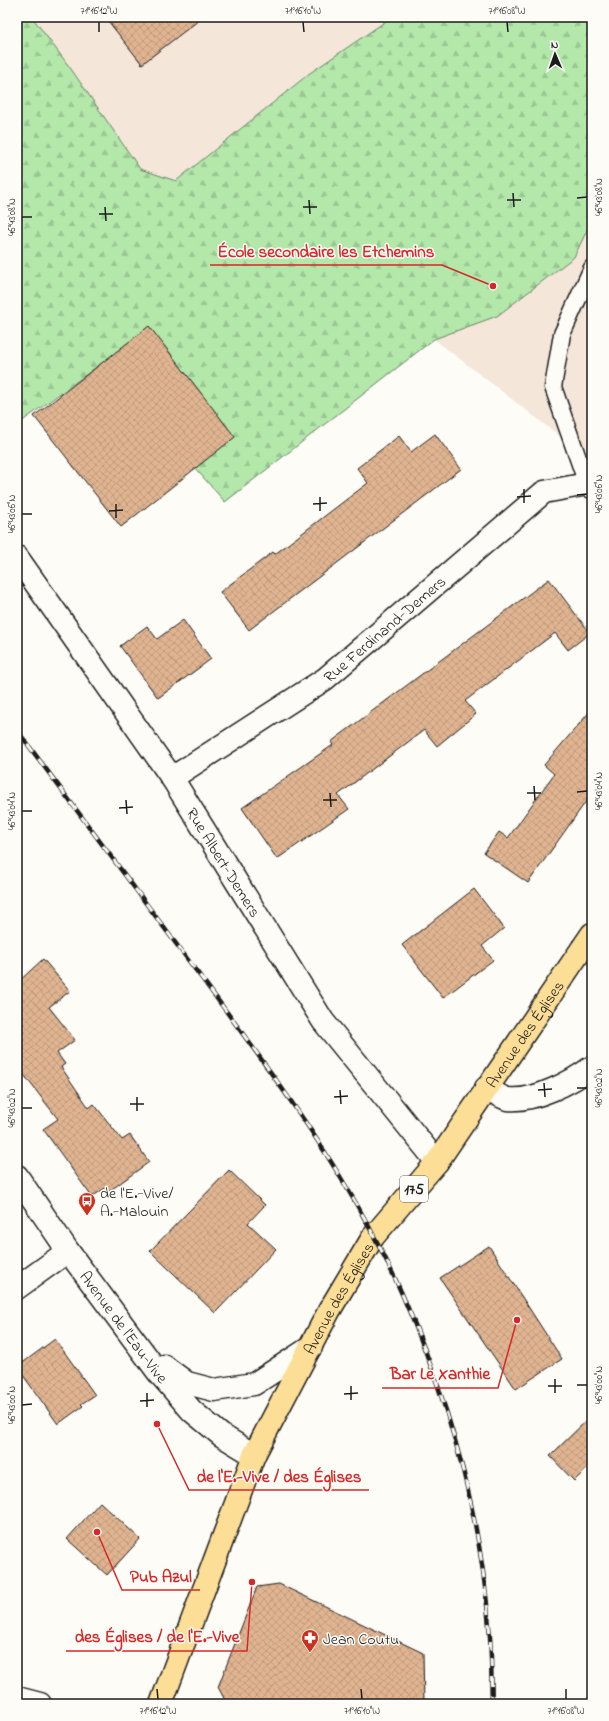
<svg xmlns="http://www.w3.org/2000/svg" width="609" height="1721" font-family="'Indie Flower',sans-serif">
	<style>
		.built { fill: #f4e6d8 }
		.forest { fill: url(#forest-firs); stroke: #688263 }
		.building { fill: url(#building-cross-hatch); stroke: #1c1c1c }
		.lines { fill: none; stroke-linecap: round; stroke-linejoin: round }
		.service-casing { stroke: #1c1c1c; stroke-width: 19 }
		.minor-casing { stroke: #1c1c1c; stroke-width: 25 }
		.tertiary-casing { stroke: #1c1c1c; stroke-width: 25 }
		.primary-casing { stroke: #1c1c1c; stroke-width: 25 }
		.service { stroke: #fdfcf7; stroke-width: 16 }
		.minor { stroke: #fdfcf7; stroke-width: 22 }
		.tertiary { stroke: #fdfcf7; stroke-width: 22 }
		.primary { stroke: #fcde96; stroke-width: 22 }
		.rail-casing { stroke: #1c1c1c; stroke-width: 4.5 }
		.rail { stroke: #fdfcf7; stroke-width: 3; stroke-dasharray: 9; stroke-linecap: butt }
		.ticks { fill: none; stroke: #1c1c1c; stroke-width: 1.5 }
		.labels { text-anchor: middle; stroke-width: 3; stroke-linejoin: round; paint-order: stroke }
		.shield { fill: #fdfcf7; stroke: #605f5e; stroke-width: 1 }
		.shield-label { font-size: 15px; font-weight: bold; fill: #1c1c1c }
		.street-label { font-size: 16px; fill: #1c1c1c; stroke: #fdfcf7 }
		.poi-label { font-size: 16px; fill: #1c1c1c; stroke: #fdfcf7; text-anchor: start }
		.leader { fill: none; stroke: #d62828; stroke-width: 1.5 }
		.callout-dot { fill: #d62828; stroke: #fdfcf7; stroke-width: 1.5 }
		.callout-label { font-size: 17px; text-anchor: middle; font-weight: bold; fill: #d62828; stroke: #fdfcf7; stroke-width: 3; stroke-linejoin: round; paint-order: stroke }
		.neatline { fill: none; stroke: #1c1c1c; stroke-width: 1.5 }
		.ticks-label { font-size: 10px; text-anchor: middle; fill: #1c1c1c }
	</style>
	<defs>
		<pattern id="forest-firs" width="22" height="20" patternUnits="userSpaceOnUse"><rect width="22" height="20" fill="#b3e8aa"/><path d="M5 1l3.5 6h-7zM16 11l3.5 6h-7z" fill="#99c692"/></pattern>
		<pattern id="building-cross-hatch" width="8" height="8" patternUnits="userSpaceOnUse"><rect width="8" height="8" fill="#e0b491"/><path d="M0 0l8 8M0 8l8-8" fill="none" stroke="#c09a7c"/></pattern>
	</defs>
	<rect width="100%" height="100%" fill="#fdfcf7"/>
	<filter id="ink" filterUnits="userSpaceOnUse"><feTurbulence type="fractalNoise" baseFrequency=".025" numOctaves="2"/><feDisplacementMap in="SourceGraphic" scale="8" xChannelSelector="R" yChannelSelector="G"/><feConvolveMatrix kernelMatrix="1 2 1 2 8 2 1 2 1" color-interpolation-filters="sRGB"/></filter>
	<g filter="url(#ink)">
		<!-- built -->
		<path class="built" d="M17 17H592V461L434 339 151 232Z"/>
		<!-- forest -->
		<path class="forest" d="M17 17H32L71 69 140 169 176 181 310 73 392 17H592V220L574 257 497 316 434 339 225 502 102 363 17 425Z"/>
		<!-- building -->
		<g class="building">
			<path d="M105 17H203L142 64Z"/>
			<path d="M149 326 235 437 121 527 34 416Z"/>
			<path d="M435 434 461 469 249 630 220 592 273 552 275 554 368 483 357 468 399 436 411 452Z"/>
			<path d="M549 579 590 633 568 650 555 633 465 701 476 714 437 746 424 730 338 795 349 809 277 859 242 808 333 745 331 742Z"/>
			<path d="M183 620 211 659 158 698 120 646 147 626 157 639Z"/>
			<path d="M592 709V793L528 883 484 853 499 832 508 838 554 774 544 765Z"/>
			<path d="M474 889 504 928 482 946 493 960 443 998 402 945Z"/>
			<path d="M43 959 70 991 49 1007 75 1040 57 1053 65 1064 61 1067 89 1108 94 1104 122 1140 130 1135 149 1162 108 1192 105 1188 92 1197 43 1129 58 1119 17 1066V983Z"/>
			<path d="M229 1170 265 1205 248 1223 276 1249 215 1313 150 1251Z"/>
			<path d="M489 1246 562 1359 516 1389 440 1278Z"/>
			<path d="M55 1339 95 1395 81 1404 83 1406 58 1424 17 1367Z"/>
			<path d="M592 1415V1464L574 1481 550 1456Z"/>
			<path d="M100 1502 140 1539 107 1575 67 1539Z"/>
			<path d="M279 1584 423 1653 424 1704H227L218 1687 257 1587Z"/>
		</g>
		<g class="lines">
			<defs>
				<path id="service" d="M587 484 553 387 562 334 592 268"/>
				<g id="minor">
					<path id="s1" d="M17 557 172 778 323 1021 437 1162"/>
					<path id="s2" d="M172 778 325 679 544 492 587 484 592 487"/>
					<path d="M17 1288 68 1251"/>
					<path d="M17 1698 40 1704"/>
				</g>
				<g id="tertiary">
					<path d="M486 1088C492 1091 502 1098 508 1099 534 1102 572 1082 592 1067"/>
					<path id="s3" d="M17 1176 68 1251 158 1372 192 1411 221 1435 254 1455"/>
					<path d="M164 1366 187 1383 214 1390 254 1384 311 1347"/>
				</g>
				<g id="primary">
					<path id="s4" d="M161 1704 254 1455 329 1311 373 1237 437 1162 592 934"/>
				</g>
			</defs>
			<!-- service casing -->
			<use href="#service" class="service-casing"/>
			<!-- minor casing -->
			<use href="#minor" class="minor-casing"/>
			<!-- tertiary casing -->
			<use href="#tertiary" class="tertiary-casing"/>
			<!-- primary casing -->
			<use href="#primary" class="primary-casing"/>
			<!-- service -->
			<use href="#service" class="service"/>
			<!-- minor -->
			<use href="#minor" class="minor"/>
			<!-- tertiary -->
			<use href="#tertiary" class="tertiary"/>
			<!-- primary -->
			<use href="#primary" class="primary"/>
			<defs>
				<path id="rail" d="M17 730C80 815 143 899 206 984 279 1082 353 1182 402 1294 448 1399 480 1512 489 1626 492 1652 491 1678 492 1704"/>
			</defs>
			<!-- rail casing -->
			<use href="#rail" class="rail-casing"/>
			<!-- rail -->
			<use href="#rail" class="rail"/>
		</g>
	</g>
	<!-- ticks -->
	<path class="ticks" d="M99 22V32M303 22 304 32M507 22 508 32M513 193 514 207M577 198 587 197M309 200 310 214M507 200H521M105 207 106 221M303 207H317M99 214H113M22 217H32M524 489V503M577 495 587 494M320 497V511M517 497 531 496M116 504V518M313 504 327 503M109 511 123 510M22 514H32M534 786 535 800M577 792 587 791M330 793 331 807M527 793H541M126 800 127 814M323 800H337M119 808 133 807M22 811H32M544 1083 545 1097M577 1088H587M340 1090 341 1104M538 1090 552 1089M137 1097V1111M334 1097 348 1096M130 1104H144M22 1108H32M555 1379V1393M577 1385H587M351 1386V1400M548 1386H562M147 1393V1407M344 1394 358 1393M140 1401 154 1400M22 1405 32 1404M157 1689 158 1699M361 1689 362 1699M566 1689V1699"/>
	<!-- icons -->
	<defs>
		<symbol id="bus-pin" viewBox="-11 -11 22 30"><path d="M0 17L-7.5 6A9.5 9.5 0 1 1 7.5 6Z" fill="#c8321e" stroke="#fdfcf7"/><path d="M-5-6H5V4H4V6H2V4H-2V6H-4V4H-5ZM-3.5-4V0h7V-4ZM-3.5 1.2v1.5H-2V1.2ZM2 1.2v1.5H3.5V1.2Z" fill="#fff"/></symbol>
		<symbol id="pharmacy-pin" viewBox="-11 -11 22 30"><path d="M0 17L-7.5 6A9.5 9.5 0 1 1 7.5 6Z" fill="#c8321e" stroke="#fdfcf7"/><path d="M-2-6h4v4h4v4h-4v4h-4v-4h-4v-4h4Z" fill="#fff"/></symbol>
	</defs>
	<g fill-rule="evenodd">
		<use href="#bus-pin" x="77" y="1191" width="20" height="27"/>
		<use href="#pharmacy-pin" x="300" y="1628" width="20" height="27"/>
	</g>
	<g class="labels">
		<!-- shield labels -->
		<rect class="shield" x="400" y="1176" width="28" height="26" rx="3"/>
		<g class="shield-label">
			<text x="414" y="1194">175</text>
		</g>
		<!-- street labels -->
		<g class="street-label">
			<text dy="6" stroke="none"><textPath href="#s2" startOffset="260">Rue Ferdinand-Demers</textPath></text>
			<text dy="6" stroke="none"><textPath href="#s1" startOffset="369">Rue Albert-Demers</textPath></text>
			<text dy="6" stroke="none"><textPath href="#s4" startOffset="768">Avenue des Églises</textPath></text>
			<text dy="6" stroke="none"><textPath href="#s4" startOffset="444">Avenue des Églises</textPath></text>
			<text dy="6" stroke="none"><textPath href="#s3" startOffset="185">Avenue de l'Eau-Vive</textPath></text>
		</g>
		<!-- poi labels -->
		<g class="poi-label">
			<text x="100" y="1198">de l'E.-Vive/<tspan x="100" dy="18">A.-Malouin</tspan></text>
			<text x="323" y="1644">Jean Coutu</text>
		</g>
	</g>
	<!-- callouts -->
	<path class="leader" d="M493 286L442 265H210M517 1320L498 1388H382M157 1424L189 1490H369M97 1532L122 1590H200M252 1582L247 1651H66"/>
	<g class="callout-dot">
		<circle cx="493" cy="286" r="4"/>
		<circle cx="517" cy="1320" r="4"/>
		<circle cx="157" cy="1424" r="4"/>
		<circle cx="97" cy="1532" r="4"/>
		<circle cx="252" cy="1582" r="4"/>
	</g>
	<g class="callout-label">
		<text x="326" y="257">École secondaire les Etchemins</text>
		<text x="440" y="1379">Bar Le Xanthie</text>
		<text x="279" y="1482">de l'E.-Vive / des Églises</text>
		<text x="161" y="1582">Pub Azul</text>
		<text x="157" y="1642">des Églises / de l'E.-Vive</text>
	</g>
	<!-- margin -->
	<rect width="609" height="1721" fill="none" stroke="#fdfcf7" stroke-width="44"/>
	<!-- north arrow -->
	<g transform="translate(555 54) rotate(358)" stroke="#fdfcf7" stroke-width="3" paint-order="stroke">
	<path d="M0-3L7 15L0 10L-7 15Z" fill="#1c1c1c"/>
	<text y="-6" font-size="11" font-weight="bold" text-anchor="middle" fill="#1c1c1c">N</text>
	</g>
	<rect x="22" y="22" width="565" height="1677" class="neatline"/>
	<g class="ticks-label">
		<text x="99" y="14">71°16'12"W</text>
		<text x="303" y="14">71°16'10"W</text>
		<text x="507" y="14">71°16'08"W</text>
		<text transform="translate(598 197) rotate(-90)" y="4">46°43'08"N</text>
		<text transform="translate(11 217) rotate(-90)" y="4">46°43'08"N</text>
		<text transform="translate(598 494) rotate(-90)" y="4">46°43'06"N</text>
		<text transform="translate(11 514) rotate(-90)" y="4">46°43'06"N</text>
		<text transform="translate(598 791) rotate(-90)" y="4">46°43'04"N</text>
		<text transform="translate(11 811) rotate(-90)" y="4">46°43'04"N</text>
		<text transform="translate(598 1088) rotate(-90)" y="4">46°43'02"N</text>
		<text transform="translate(11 1108) rotate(-90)" y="4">46°43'02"N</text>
		<text transform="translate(598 1385) rotate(-90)" y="4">46°43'00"N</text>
		<text transform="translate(11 1405) rotate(-90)" y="4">46°43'00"N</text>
		<text x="158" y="1714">71°16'12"W</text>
		<text x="362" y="1714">71°16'10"W</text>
		<text x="566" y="1714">71°16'08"W</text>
	</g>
</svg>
